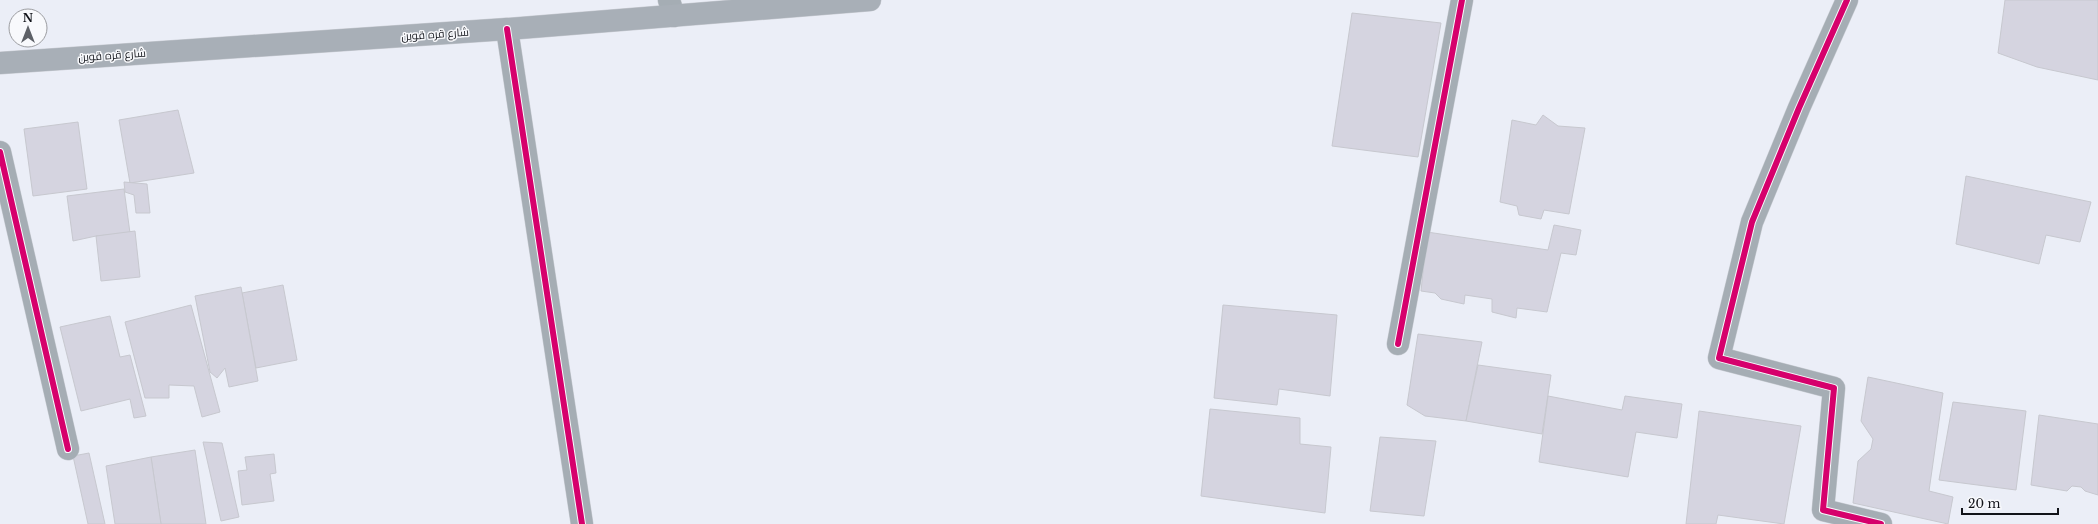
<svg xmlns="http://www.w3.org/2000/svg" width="2098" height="524" font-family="'Libre Baskerville',Cairo,serif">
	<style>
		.building { fill: #d5d4e0; stroke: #c7c8cf }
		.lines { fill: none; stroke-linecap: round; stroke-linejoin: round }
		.street-casing { stroke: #c9ccd3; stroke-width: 23 }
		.primary-casing { stroke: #c9ccd3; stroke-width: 23 }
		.street { stroke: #a5adb4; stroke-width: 22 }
		.primary { stroke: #a8afb7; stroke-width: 22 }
		.cycleway-casing { stroke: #f8f9fc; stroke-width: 8 }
		.cycleway { stroke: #d6006c; stroke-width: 6 }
		.labels { text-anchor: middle; stroke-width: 3; stroke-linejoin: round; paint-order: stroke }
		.street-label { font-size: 11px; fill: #111319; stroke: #f8f9fc }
	</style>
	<rect width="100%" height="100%" fill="#ebeef7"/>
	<!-- building -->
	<g class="building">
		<path d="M2005 0H2098V80L2037 67 1998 53Z"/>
		<path d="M1352 13 1441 23 1418 157 1332 146Z"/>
		<path d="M178 110 194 173 130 183 119 120Z"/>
		<path d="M1543 115 1558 126 1585 128 1569 214 1544 210 1541 219 1519 215 1517 206 1500 202 1512 120 1536 125Z"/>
		<path d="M78 122 87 189 33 196 24 129Z"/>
		<path d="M1966 176 2091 202 2080 242 2046 235 2039 264 1956 244Z"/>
		<path d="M124 182 147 184 150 213H136L134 195 125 192Z"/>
		<path d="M124 189 130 233 96 236 73 241 67 196Z"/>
		<path d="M1554 225 1581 230 1576 255 1561 253 1547 312 1517 308 1516 318 1492 312V299L1465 295 1464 304 1441 299 1435 293 1421 291 1427 232 1548 250Z"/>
		<path d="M135 231 140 277 101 281 96 236Z"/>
		<path d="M283 285 297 360 256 368 242 293Z"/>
		<path d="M241 287 258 381 229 387 225 368 217 378 210 372 195 296Z"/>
		<path d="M191 305 220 412 202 417 194 386 169 385V398H145L125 322Z"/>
		<path d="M1223 305 1337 315 1330 396 1279 389 1277 405 1214 398Z"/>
		<path d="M110 316 120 357 130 355 146 416 134 418 130 399 81 411 60 327Z"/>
		<path d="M1418 334 1482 342 1466 421 1425 416 1407 405Z"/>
		<path d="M1478 365 1551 375 1542 434 1466 421Z"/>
		<path d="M1868 377 1943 393 1929 491 1953 497 1948 524 1853 503 1858 461 1871 449 1873 439 1861 421Z"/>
		<path d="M1548 396 1622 410 1625 396 1682 404 1677 438 1636 432 1628 477 1539 462Z"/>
		<path d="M1953 402 2026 411 2016 490 1939 480Z"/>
		<path d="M1210 409 1300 418V444L1331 447 1325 513 1201 496Z"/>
		<path d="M1699 411 1801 426 1784 524 1718 515 1716 524H1686Z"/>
		<path d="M2039 415 2098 424V495L2085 491 2081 487 2072 486 2067 491 2031 485Z"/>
		<path d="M1380 437 1436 441 1424 516 1370 511Z"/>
		<path d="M203 442 222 443 239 517 221 521Z"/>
		<path d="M195 450 206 524H161L151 457Z"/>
		<path d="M89 453 105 524H88L73 456Z"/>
		<path d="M274 454 276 473 270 474 274 501 242 505 238 471 247 470 245 457Z"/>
		<path d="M151 457 161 524H115L106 466Z"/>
	</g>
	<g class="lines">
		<defs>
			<g id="street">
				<path d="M669 0 674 16"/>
				<path d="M1847 0 1799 108 1752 222 1719 358 1834 388 1823 510 1881 524"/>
				<path d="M507 29 582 524"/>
				<path d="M0 152 68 449"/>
				<path d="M1398 344 1462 0"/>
			</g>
			<path id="primary" d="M0 63 507 29 870 0"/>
		</defs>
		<!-- street casing -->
		<use href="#street" class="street-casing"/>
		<!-- primary casing -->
		<use href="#primary" class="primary-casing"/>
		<!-- street -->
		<use href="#street" class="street"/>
		<!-- primary -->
		<use href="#primary" class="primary"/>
		<defs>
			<g id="cycleway">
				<path d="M1847 0 1799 108 1752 222 1719 358 1834 388 1823 510 1881 524"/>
				<path d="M507 29 582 524"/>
				<path d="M0 152 68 449"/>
				<path d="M1398 344 1462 0"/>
			</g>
		</defs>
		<!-- cycleway casing -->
		<use href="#cycleway" class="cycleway-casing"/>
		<!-- cycleway -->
		<use href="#cycleway" class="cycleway"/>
	</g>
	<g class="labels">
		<!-- street labels -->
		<g class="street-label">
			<text transform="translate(435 34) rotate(-4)" y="4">شارع قره قوين</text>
			<text transform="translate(112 55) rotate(-4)" y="4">شارع قره قوين</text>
		</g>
	</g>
	<!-- north arrow -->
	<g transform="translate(28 28)"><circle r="19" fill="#f8f9fc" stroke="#9c9da1"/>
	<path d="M0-3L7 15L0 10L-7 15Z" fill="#5d6067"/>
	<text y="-6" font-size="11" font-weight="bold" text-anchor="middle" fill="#111319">N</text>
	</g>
	<!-- scale -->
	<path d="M1962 508v6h96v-6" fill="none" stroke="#111319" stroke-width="2"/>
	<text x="1968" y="508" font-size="12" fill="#111319" stroke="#f8f9fc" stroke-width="3" paint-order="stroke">20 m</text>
</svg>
